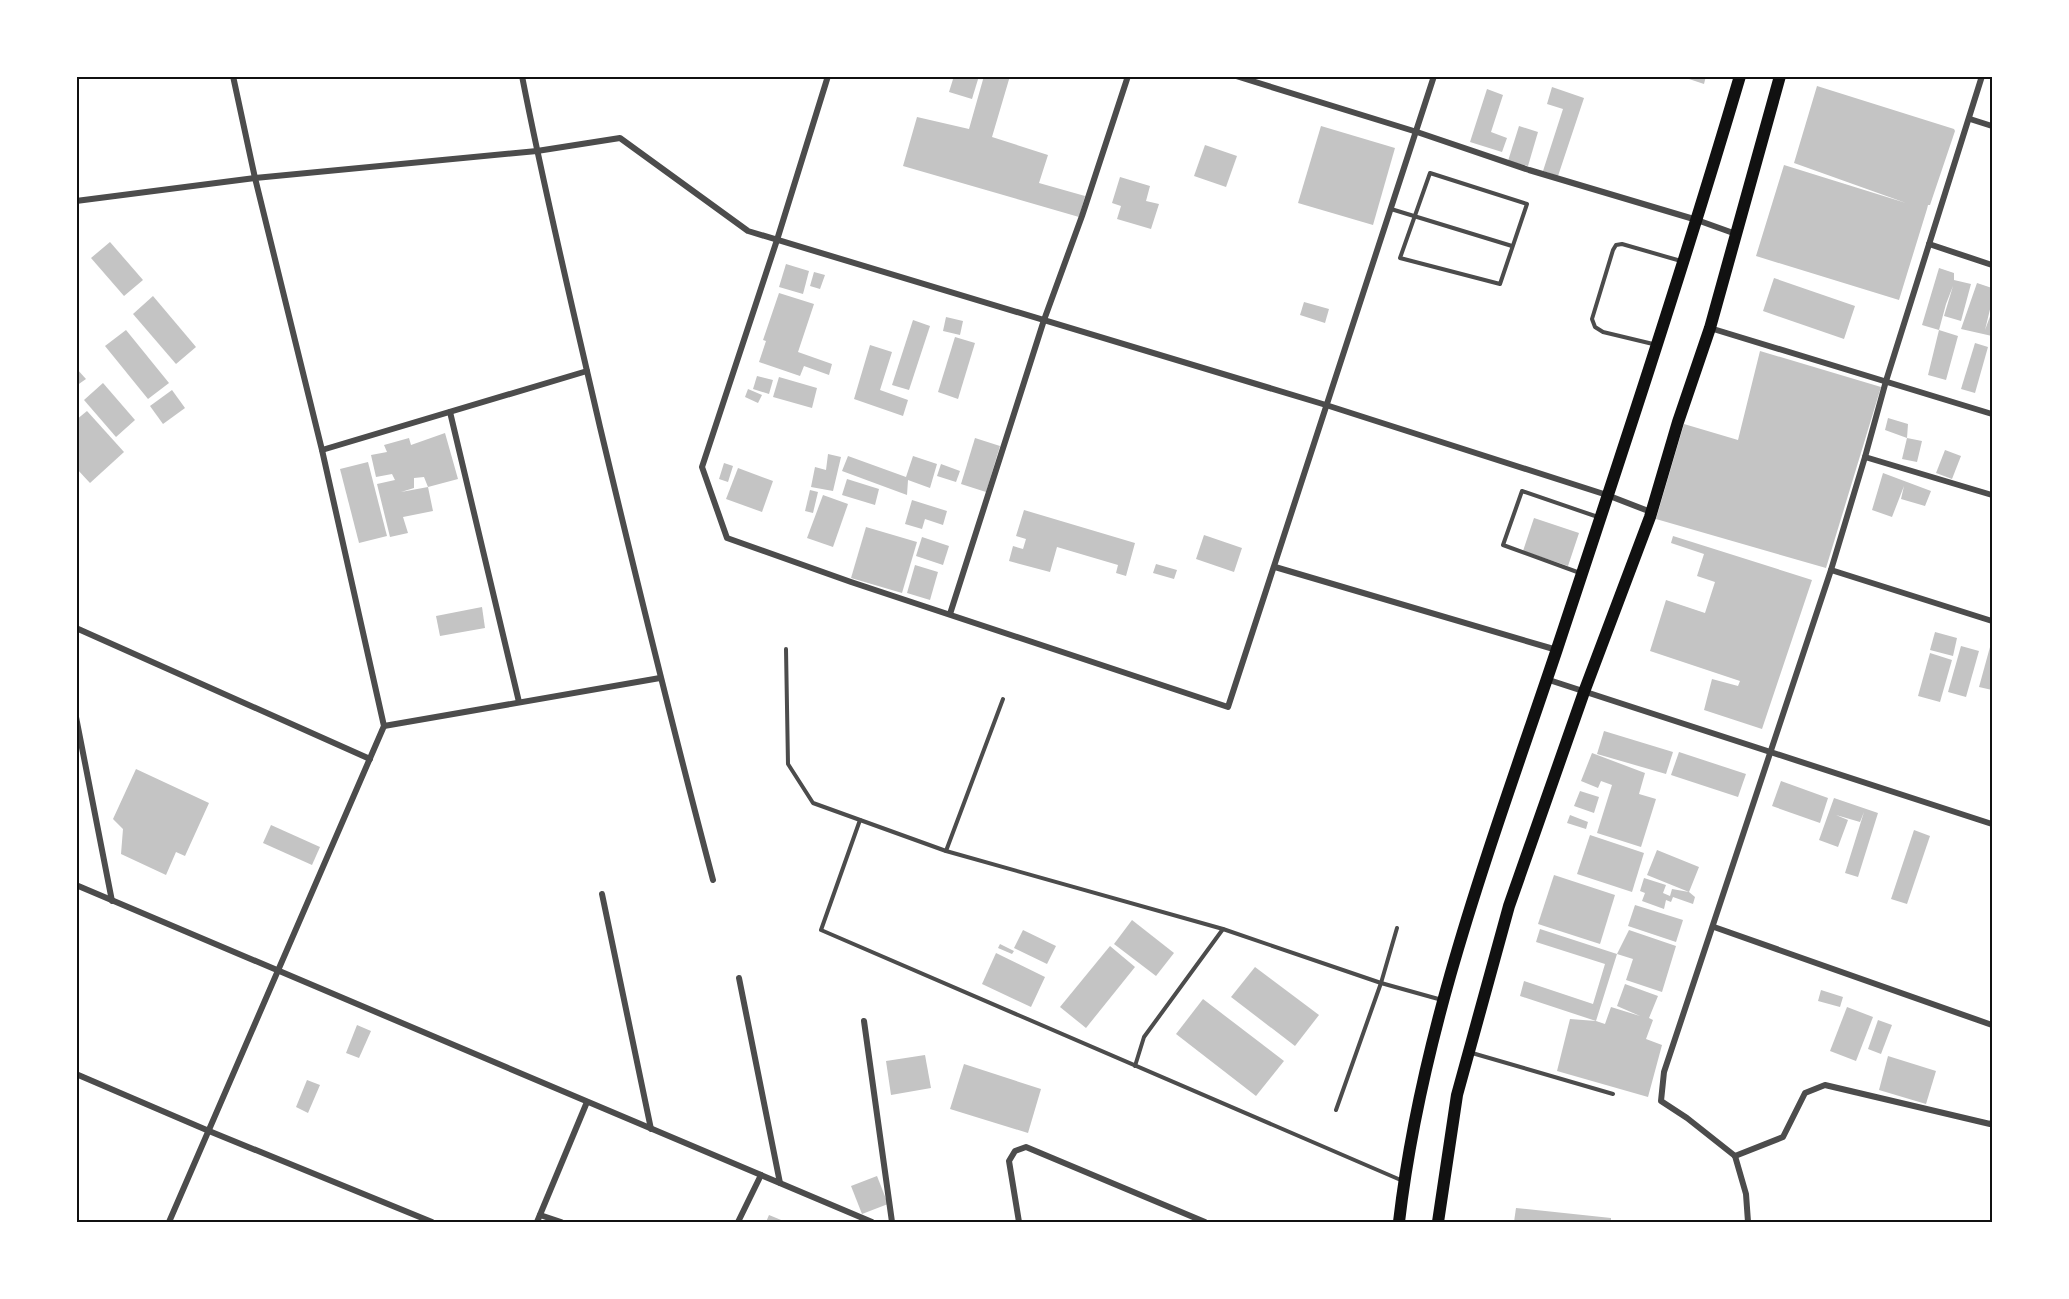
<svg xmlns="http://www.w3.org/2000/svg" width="2069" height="1299" font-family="Poppins,sans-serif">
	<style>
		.building { fill: #c4c4c4 }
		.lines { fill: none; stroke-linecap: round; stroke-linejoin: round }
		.service { stroke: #4c4c4c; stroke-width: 4 }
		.minor { stroke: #4c4c4c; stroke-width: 6 }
		.secondary { stroke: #111; stroke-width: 12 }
		.neatline { fill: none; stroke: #111; stroke-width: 2 }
	</style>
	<rect width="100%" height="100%" fill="#fff"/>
	<!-- building -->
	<g class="building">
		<path d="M954 76H979L972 99 949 92Z"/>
		<path d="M984 76H1010L992 137 1048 155 1039 183 1085 196 1079 217 903 166 917 117 969 129Z"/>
		<path d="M1680 76H1706L1704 84Z"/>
		<path d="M1817 86 1954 129 1955 131 1930 205H1928L1927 209 1899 300 1756 256 1784 165 1906 203 1794 163Z"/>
		<path d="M1552 87 1584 98 1558 176 1543 171 1563 109 1547 104Z"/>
		<path d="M1487 89 1503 95 1491 132 1507 138 1502 152 1470 142Z"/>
		<path d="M1321 126 1395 148 1373 225 1298 203Z"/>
		<path d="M1519 126 1538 132 1528 166 1508 161Z"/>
		<path d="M1205 145 1237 156 1226 187 1194 176Z"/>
		<path d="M1120 177 1150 186 1146 201 1159 204 1151 229 1117 219 1121 206 1112 203Z"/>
		<path d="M110 242 143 280 124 296 91 258Z"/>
		<path d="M786 264 809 271 803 294 779 287Z"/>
		<path d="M1939 268 1954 273V280L1971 284 1961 321 1944 316 1953 286 1946 304 1939 330 1958 336 1946 380 1928 375 1939 330 1922 325Z"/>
		<path d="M814 272 825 275 820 289 810 286Z"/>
		<path d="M1774 278 1855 306 1844 339 1763 311Z"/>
		<path d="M1977 283 1992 288V301L1985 330 1992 311V336L1961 329Z"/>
		<path d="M779 293 814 304 798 352 832 364 829 375 804 366 800 376 759 362 766 341 763 340Z"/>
		<path d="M153 296 196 347 176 364 133 314Z"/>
		<path d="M1304 302 1329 309 1325 323 1300 315Z"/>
		<path d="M946 317 963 321 960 335 943 331Z"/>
		<path d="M913 320 930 326 909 390 892 385Z"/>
		<path d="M126 330 169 383 148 399 105 346Z"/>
		<path d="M955 337 975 343 958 399 938 392Z"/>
		<path d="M1975 343 1988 347 1975 393 1961 389Z"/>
		<path d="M870 345 892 352 880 390 908 400 903 416 854 399Z"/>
		<path d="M1760 351 1881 387 1826 568 1656 519 1684 424 1738 440Z"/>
		<path d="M76 368 86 379 76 386Z"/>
		<path d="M757 376 773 380 769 394 753 389Z"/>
		<path d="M779 377 817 388 812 408 773 397Z"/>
		<path d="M103 383 135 420 116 437 84 400Z"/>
		<path d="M748 389 762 395 758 403 745 397Z"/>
		<path d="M172 390 185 408 163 424 150 406Z"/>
		<path d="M87 411 124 452 90 483 76 468V420Z"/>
		<path d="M1888 418 1908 424 1907 438 1922 441 1917 462 1902 459 1907 438 1885 430Z"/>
		<path d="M445 433 458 479 428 487 424 477 414 478V488L401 492 428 487 433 511 403 517 408 533 390 537 377 484 395 480 392 474 376 477 371 455 387 452 384 445 409 438 411 445Z"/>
		<path d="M975 438 1000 446 986 492 961 484Z"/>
		<path d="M1945 450 1961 456 1952 479 1936 473Z"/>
		<path d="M828 454 841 457 833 491 811 487 815 467 826 470Z"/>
		<path d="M848 456 906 477 913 456 937 464 930 488 908 480 907 495 842 471Z"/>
		<path d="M368 462 387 536 359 543 340 469Z"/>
		<path d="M724 463 733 466 728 482 719 479Z"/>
		<path d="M941 464 960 471 956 482 937 476Z"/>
		<path d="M738 468 773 481 762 512 726 499Z"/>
		<path d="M1883 473 1931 491 1925 506 1901 499 1904 486 1892 517 1872 510Z"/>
		<path d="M847 479 879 489 875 505 842 495Z"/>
		<path d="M810 490 818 492 813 513 805 511Z"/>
		<path d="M823 495 848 504 833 547 807 538Z"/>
		<path d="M912 500 947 511 943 525 925 519 922 529 905 524Z"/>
		<path d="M1024 510 1135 543 1126 576 1116 573 1118 565 1057 547 1050 572 1009 561 1013 546 1023 549 1026 539 1016 536Z"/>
		<path d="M1534 518 1579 533 1568 566 1523 551Z"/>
		<path d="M866 527 917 542 902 593 851 578Z"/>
		<path d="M1204 535 1242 548 1234 572 1196 559Z"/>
		<path d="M1673 536 1812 580 1762 729 1704 710 1712 679 1738 686 1740 681 1650 651 1666 600 1705 613 1715 582 1697 576 1704 554 1671 543Z"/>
		<path d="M922 537 949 546 943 565 916 556Z"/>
		<path d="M1156 564 1177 570 1174 579 1153 573Z"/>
		<path d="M915 565 938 572 930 600 907 593Z"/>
		<path d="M482 607 485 628 440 636 436 616Z"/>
		<path d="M1935 632 1957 638 1953 656 1930 650Z"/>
		<path d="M1961 646 1979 651 1966 697 1948 692Z"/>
		<path d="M1990 647 1992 648V690L1979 687Z"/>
		<path d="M1930 653 1952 660 1940 702 1918 696Z"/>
		<path d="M1604 731 1673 752 1666 774 1597 754Z"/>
		<path d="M1679 752 1746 774 1738 797 1671 775Z"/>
		<path d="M1592 753 1645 773 1639 794 1656 799 1641 847 1597 833 1612 785 1601 781 1598 788 1581 781Z"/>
		<path d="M136 769 209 803 185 856 176 852 166 875 121 854 123 829 113 819Z"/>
		<path d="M1781 781 1828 798 1820 823 1772 806Z"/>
		<path d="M1580 791 1599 797 1594 813 1574 806Z"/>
		<path d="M1834 798 1878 813 1858 877 1845 873 1864 812 1860 822 1836 815 1848 820 1838 847 1819 840Z"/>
		<path d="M1570 815 1588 822 1586 829 1567 823Z"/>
		<path d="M271 825 320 847 312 865 263 843Z"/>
		<path d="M1914 830 1930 836 1907 904 1891 899Z"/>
		<path d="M1590 835 1644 853 1632 892 1577 874Z"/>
		<path d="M1657 850 1699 867 1689 892 1695 897 1693 904 1673 897 1671 902 1666 900 1664 909 1642 901 1645 893 1640 891 1644 878 1666 885 1663 893 1670 896 1672 889 1689 892 1647 875Z"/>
		<path d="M1554 875 1615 895 1600 944 1538 924Z"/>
		<path d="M1635 905 1683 920 1676 942 1628 926Z"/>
		<path d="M1132 920 1174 953 1156 976 1114 944Z"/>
		<path d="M1540 929 1617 954 1596 1021 1520 996 1524 981 1593 1004 1605 964 1536 942Z"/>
		<path d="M1023 930 1056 946 1047 964 1014 948Z"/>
		<path d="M1629 930 1676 946 1662 992 1626 980 1633 959 1617 954Z"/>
		<path d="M1000 944 1014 951 1012 954 998 948Z"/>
		<path d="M1110 946 1135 967 1086 1028 1060 1007Z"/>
		<path d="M996 953 1045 977 1031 1007 982 984Z"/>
		<path d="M1255 967 1319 1015 1295 1046 1231 997Z"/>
		<path d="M1625 984 1658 996 1649 1018 1653 1020 1646 1039 1662 1045 1648 1097 1557 1071 1570 1019 1596 1021 1605 1024 1611 1007 1640 1016 1617 1006Z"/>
		<path d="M1821 990 1843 997 1840 1007 1818 1001Z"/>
		<path d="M1203 999 1284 1061 1256 1096 1176 1034Z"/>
		<path d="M1847 1007 1873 1017 1856 1061 1830 1051Z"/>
		<path d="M1878 1020 1892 1025 1881 1054 1868 1049Z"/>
		<path d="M357 1025 371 1031 359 1058 346 1053Z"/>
		<path d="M925 1055 931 1088 891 1095 886 1061Z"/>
		<path d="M1888 1056 1936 1071 1926 1104 1879 1090Z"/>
		<path d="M964 1064 1041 1089 1028 1133 950 1109Z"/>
		<path d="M307 1080 320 1085 308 1113 296 1107Z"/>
		<path d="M877 1176 888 1204 862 1214 851 1186Z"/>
		<path d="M1516 1208 1611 1218V1222H1514Z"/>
		<path d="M769 1215 786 1222H766Z"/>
	</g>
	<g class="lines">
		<!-- service -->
		<g class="service">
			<path d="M1430 173 1527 204 1500 284 1400 258Z"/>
			<path d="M1391 209 1512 246"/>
			<path d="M1653 344 1603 332 1595 327 1592 319 1613 250 1616 245 1622 244 1681 261"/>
			<path d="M1580 573 1503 545 1522 491 1598 517"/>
			<path d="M786 649 788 764 813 803 946 851 1223 929 1381 983 1442 1000"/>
			<path d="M860 820 821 930 1403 1181"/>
			<path d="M946 851 1003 699"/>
			<path d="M1472 1053 1613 1094"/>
			<path d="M1135 1066 1144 1037 1223 929"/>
			<path d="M1336 1110 1381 983 1397 928"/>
		</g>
		<!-- minor -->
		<g class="minor">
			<path d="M522 76C545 194 573 310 600 427 636 578 673 729 713 880"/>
			<path d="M828 76 777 240 702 467 727 538 851 582 1228 707 1434 76"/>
			<path d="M1236 76 1417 132 1529 170 1697 220 1736 234"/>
			<path d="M1970 119 1992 126"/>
			<path d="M76 201 255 178 537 151 620 138 748 231 1326 405 1607 495 1651 512"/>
			<path d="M1929 244 1992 265"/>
			<path d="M1710 328 1992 414"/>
			<path d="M450 412 519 702"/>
			<path d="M322 450 587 371"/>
			<path d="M1865 457 1992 495"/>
			<path d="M1275 567 1557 650"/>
			<path d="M1831 570 1992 621"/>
			<path d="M950 614 1044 320 1082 216 1128 76"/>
			<path d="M76 628 370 759"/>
			<path d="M1546 679 1992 824"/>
			<path d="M76 717 112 901"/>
			<path d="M384 726 660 678"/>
			<path d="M76 885 872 1222"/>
			<path d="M602 894 651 1129"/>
			<path d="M1714 927 1992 1025"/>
			<path d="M739 978 780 1183"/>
			<path d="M864 1021 892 1222"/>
			<path d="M76 1074 209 1131 432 1222"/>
			<path d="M1735 1156 1687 1118 1661 1101 1664 1072 1831 570 1865 457 1886 381 1982 76"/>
			<path d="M1735 1156 1783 1137 1805 1093 1825 1085 1990 1124 1992 1123"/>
			<path d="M1735 1156 1746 1194 1748 1222"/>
			<path d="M540 1215 561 1222"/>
			<path d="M169 1222 384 726 322 450 255 178 233 76"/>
			<path d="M537 1222 587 1102"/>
			<path d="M738 1222 761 1175"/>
			<path d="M1019 1222 1009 1161 1015 1151 1026 1147 1205 1222"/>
		</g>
		<!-- secondary -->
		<g class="secondary">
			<path d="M1399 1222C1422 1024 1494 837 1557 649 1620 459 1683 269 1740 76"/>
			<path d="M1438 1222 1457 1095 1509 906 1584 692 1650 517 1678 422 1710 328 1780 76"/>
		</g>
	</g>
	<!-- border -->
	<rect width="2069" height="1299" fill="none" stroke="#ffffff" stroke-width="156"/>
	<rect x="78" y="78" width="1913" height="1143" class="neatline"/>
</svg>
